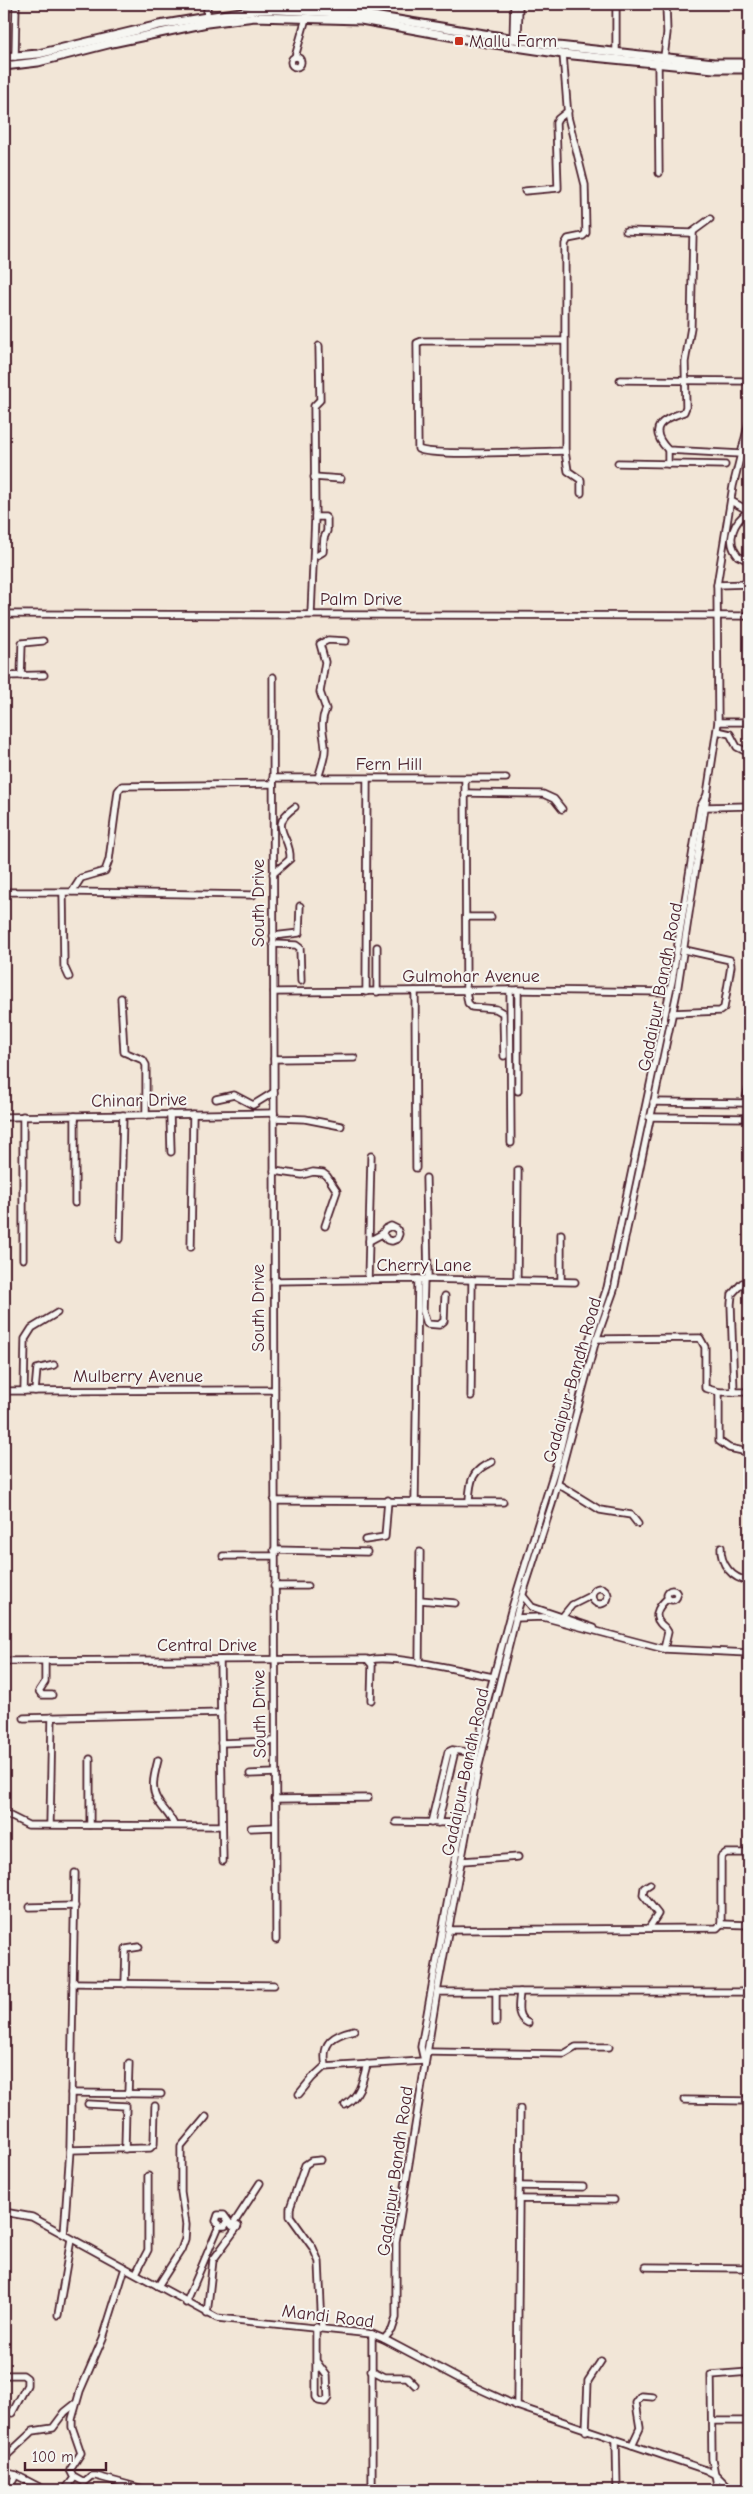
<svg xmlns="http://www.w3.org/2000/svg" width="753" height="2494" font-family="'Comic Neue',sans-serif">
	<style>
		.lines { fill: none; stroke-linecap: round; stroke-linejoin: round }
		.minor-casing { stroke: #4a1f2b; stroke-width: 9 }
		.major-casing { stroke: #4a1f2b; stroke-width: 11 }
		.minor { stroke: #f6f6f2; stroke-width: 5.5 }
		.major { stroke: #f6f6f2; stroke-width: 7 }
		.poi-dot { fill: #c8321e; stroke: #f6f6f2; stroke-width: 2 }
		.labels { text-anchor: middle; stroke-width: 4; stroke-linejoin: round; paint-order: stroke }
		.poi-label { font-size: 18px; fill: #4a1f2b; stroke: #f6f6f2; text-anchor: start }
		.street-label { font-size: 18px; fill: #4a1f2b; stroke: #f6f6f2 }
	</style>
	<rect width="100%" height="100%" fill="#f2e6d7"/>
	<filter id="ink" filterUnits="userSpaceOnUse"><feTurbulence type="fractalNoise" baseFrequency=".02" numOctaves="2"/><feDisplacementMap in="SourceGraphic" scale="10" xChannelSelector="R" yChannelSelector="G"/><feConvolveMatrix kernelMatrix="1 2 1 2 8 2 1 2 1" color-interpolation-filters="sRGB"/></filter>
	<g filter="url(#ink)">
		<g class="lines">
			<defs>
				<g id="minor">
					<path d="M207 4V19"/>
					<path d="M616 4V52"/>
					<path d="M513 40 514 4"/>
					<path d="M518 41 519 4"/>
					<path d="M563 54 568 117 585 185 586 233 583 236 568 239 565 244V341H422L417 343 418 449C432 457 540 451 565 451V341"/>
					<circle cx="296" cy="62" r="5"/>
					<path d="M15 57 16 4"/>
					<path d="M295 57 306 18"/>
					<path d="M664 57 667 33 666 4"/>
					<path d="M658 63 659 173"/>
					<path d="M525 191 558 188 556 123 558 119 568 111"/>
					<path d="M626 231 691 233 710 219"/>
					<path d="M693 233 691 327 685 362 686 407 684 412C663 419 646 427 668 450L741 454"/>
					<path d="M620 380 745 381"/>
					<path d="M668 450V464"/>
					<path d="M565 451 568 471 581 480V493"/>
					<path d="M618 463 725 465"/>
					<path d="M314 477 341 479"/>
					<path d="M731 501 749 511"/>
					<path d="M749 511C734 521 725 540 738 556L749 561"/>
					<path d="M318 555 323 552 324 538 327 531V519L325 517H315L314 406 320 400 319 346"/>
					<path d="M717 585 749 584"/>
					<path d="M4 614 749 616"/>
					<path d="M311 614 315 517"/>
					<path d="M4 676 44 675"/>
					<path d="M21 676 22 643 43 641"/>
					<path d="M273 677 276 1940"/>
					<path d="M718 722H749"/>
					<path d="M717 731 730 734 737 747 749 753"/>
					<path d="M273 778H506"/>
					<path d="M318 779C320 769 326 757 325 747 324 733 319 724 326 709L320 692 325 662 320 644 328 640 346 641"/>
					<path d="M465 779 466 991 468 1003 472 1007 496 1009 503 1013 504 1056"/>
					<path d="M465 793 543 794 554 799 562 809"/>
					<path d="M707 807 749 806"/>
					<path d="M273 874 290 859C292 836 266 827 295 807"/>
					<path d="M4 892H72L81 878 105 871 109 860 118 791 122 786 273 784"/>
					<path d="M74 892 253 895"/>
					<path d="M63 893 64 966 69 977"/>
					<path d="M466 917H491"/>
					<path d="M273 936 299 933 300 906"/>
					<path d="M273 944 296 945 300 948 301 981"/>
					<path d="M510 990 511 1143"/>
					<path d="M518 990V1091"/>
					<path d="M415 991 416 1168"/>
					<path d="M274 992 518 990 669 992"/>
					<path d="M366 992 367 779"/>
					<path d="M377 992V947"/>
					<path d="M121 998 124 1052 143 1060 146 1065V1115"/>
					<path d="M672 1013 720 1011 724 1008 731 966 730 960 685 950"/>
					<path d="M274 1059 354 1058"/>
					<path d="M216 1099 234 1095 253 1105 274 1092"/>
					<path d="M653 1102 745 1103 748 1090"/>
					<path d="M170 1114 171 1152"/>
					<path d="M4 1117 274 1113"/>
					<path d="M649 1117 749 1118"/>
					<path d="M274 1118 305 1119 341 1126"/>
					<path d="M274 1171 302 1175 313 1172 323 1173 327 1176 337 1191 325 1226"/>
					<path d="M426 1178 428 1279"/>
					<path d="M75 1203V1116"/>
					<path d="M561 1234V1281"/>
					<path d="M120 1239 123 1115"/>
					<path d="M369 1241 382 1234 385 1229 391 1226 397 1229 399 1234 397 1239 392 1241 387 1240 383 1234"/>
					<path d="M191 1247 193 1114"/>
					<path d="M23 1259V1116"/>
					<path d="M424 1279 423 1311 427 1324 439 1325 444 1321 445 1296"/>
					<path d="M368 1280 371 1156"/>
					<path d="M517 1280 518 1170"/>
					<path d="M274 1281 418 1279 575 1282"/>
					<path d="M596 1339 700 1338 705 1347V1388L719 1392H749"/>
					<path d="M4 1391 273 1390"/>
					<path d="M24 1391 25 1339 32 1328 57 1313"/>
					<path d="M35 1391 37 1369 54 1365"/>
					<path d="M719 1392V1441L729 1448 743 1451"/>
					<path d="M734 1392 731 1304 732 1294 742 1283"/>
					<path d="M471 1396 472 1280"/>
					<path d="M558 1484 600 1510 631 1515 638 1524"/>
					<path d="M415 1500 418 1279"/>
					<path d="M274 1501 503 1502"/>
					<path d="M469 1501C470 1480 472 1470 492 1462"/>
					<path d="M365 1540 385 1537 388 1500"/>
					<path d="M721 1547C720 1564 732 1579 749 1581"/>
					<path d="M274 1550 367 1552"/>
					<path d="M223 1556H274"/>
					<path d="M274 1586H307"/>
					<circle cx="600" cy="1596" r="8"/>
					<circle cx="672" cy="1595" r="5"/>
					<path d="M523 1596 532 1607 594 1628"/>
					<path d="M420 1600 455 1603"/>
					<path d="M563 1616 572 1605 592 1595"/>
					<path d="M515 1618 543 1617 664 1649 749 1653"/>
					<path d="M664 1649 668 1632C666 1627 663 1627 660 1623 652 1614 661 1604 668 1598"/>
					<path d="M220 1660 223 1861"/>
					<path d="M370 1660C392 1654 467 1672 493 1677"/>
					<path d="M4 1661 367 1659 372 1665 371 1700"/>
					<path d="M45 1661V1682L39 1691 42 1695H52"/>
					<path d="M419 1663 420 1552"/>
					<path d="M24 1718 221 1713"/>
					<path d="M221 1743 275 1741"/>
					<path d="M453 1750 476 1753"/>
					<path d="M90 1759V1825"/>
					<path d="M158 1760C155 1773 150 1787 157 1799 162 1809 170 1814 174 1825"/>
					<path d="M250 1774 275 1773"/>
					<path d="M275 1799 368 1798"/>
					<path d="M4 1813 28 1825 222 1826"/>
					<path d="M396 1822 462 1823"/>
					<path d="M431 1823 448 1752 452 1750 454 1755 438 1823"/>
					<path d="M50 1824 52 1717"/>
					<path d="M251 1828 275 1827"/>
					<path d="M462 1861 518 1857"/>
					<path d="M30 1907 75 1906"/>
					<path d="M721 1924 749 1925"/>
					<path d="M649 1928 658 1914 643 1895 644 1888 650 1884"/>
					<path d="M449 1930 717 1928 721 1924V1857L726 1853H749"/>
					<path d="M73 1983 274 1985"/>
					<path d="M125 1984 126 1949 139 1947"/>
					<path d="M437 1992H749"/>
					<path d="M496 1992V2022"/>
					<path d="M520 1992C519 2004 515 2017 528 2023"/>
					<path d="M428 2052 564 2054 576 2047H609"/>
					<path d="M425 2065 421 2047 465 1806 488 1698 511 1611 557 1462 581 1364 607 1288 672 981 700 807 707 795"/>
					<path d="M326 2066C321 2042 333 2035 354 2030"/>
					<path d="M71 2093 161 2094"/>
					<path d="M128 2094 129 2063"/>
					<path d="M299 2094 312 2078 324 2067 423 2061"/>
					<path d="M684 2100 749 2101"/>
					<path d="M88 2104 126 2106 125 2149"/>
					<path d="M345 2105C360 2096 363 2080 367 2064"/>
					<path d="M70 2150 150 2148 154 2144 155 2106"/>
					<path d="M321 2160 311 2161 305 2165 290 2208V2216L313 2248 319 2262 322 2328"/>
					<path d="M519 2186 583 2187"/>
					<path d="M519 2199 520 2109"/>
					<path d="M4 2212 32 2217 217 2318 372 2334 384 2339 473 2386 517 2406 706 2470 716 2475 731 2490"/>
					<path d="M228 2221 225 2226H221L216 2221 218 2215H224L232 2226 260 2183"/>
					<path d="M64 2234 70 2150 75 1873"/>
					<path d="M646 2267 749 2268"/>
					<path d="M136 2273 148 2250V2176"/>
					<path d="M158 2286 181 2250 185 2239 186 2224 181 2192V2147L206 2117"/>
					<path d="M186 2303 219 2226"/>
					<path d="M207 2314 213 2260 238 2226"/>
					<path d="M58 2315 71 2239"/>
					<path d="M316 2327V2397L319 2401 325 2402 328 2398 327 2376 316 2361"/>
					<path d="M372 2334V2490"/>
					<path d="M384 2339 392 2330 396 2318V2241L399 2224 437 1992 479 1765 518 1609 552 1504 595 1343 614 1290 677 992 718 722 717 585 733 486 749 422"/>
					<path d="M371 2370 385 2377H407L415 2385"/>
					<path d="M4 2375H23L27 2378V2385L12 2413"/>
					<path d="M517 2406 519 2199 614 2200"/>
					<path d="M713 2421H749"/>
					<path d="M586 2431 588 2381 601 2361"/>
					<path d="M616 2441 617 2490"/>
					<path d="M632 2445 640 2428 636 2403 641 2396 653 2397"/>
					<path d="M4 2458 33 2431 53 2428 65 2412 75 2404"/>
					<path d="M4 2472 16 2475 45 2490"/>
					<path d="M75 2477 84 2482 91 2476H96L147 2490"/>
					<path d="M8 2490 16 2475"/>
					<path d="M65 2490 74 2478 70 2470 81 2453 72 2427V2419L80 2391 103 2338 125 2268"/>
					<path d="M576 2490H589"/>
					<path d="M718 2490 712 2459 711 2375 749 2372"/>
				</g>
				<g id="major">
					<path d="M4 57 38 54 159 25 207 17 255 10H278L361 14 558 46 714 63H749"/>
					<path d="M4 66 38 62 112 43 207 23 255 17 361 20 488 43 563 54 714 69H749"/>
				</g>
			</defs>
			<!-- minor casing -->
			<use href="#minor" class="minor-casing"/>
			<!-- major casing -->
			<use href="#major" class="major-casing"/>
			<!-- minor -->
			<use href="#minor" class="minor"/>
			<!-- major -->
			<use href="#major" class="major"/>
		</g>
	</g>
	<!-- markers -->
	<rect class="poi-dot" x="454" y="36" width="10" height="10" rx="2.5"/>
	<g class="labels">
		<!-- poi labels -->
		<g class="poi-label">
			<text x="469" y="47">Mallu Farm</text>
		</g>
		<!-- street labels -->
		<g class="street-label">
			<text x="361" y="605">Palm Drive</text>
			<text x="389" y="770">Fern Hill</text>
			<text transform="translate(258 903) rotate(-90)" y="6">South Drive</text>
			<text x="471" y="982">Gulmohar Avenue</text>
			<text transform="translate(660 987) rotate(-79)" y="6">Gadaipur Bandh Road</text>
			<text transform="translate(139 1100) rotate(-1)" y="6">Chinar Drive</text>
			<text x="424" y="1271">Cherry Lane</text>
			<text transform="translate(258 1308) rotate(-90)" y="6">South Drive</text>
			<text x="138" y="1382">Mulberry Avenue</text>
			<text transform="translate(572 1380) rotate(-74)" y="6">Gadaipur Bandh Road</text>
			<text x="207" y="1651">Central Drive</text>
			<text transform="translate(259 1714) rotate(-91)" y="6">South Drive</text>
			<text transform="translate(465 1772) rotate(-78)" y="6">Gadaipur Bandh Road</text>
			<text transform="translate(395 2171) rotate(-82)" y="6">Gadaipur Bandh Road</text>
			<text transform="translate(328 2316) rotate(7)" y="6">Mandi Road</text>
		</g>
	</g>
	<!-- margin -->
	<rect width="753" height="2494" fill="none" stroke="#f6f6f2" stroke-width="20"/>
	<rect x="10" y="10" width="733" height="2474" fill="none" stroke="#4a1f2b" stroke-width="2" filter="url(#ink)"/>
	<!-- scale -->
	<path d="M25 2462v8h81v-8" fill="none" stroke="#4a1f2b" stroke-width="2.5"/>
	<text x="32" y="2462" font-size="15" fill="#4a1f2b" stroke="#f6f6f2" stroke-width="4" paint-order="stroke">100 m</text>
</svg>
